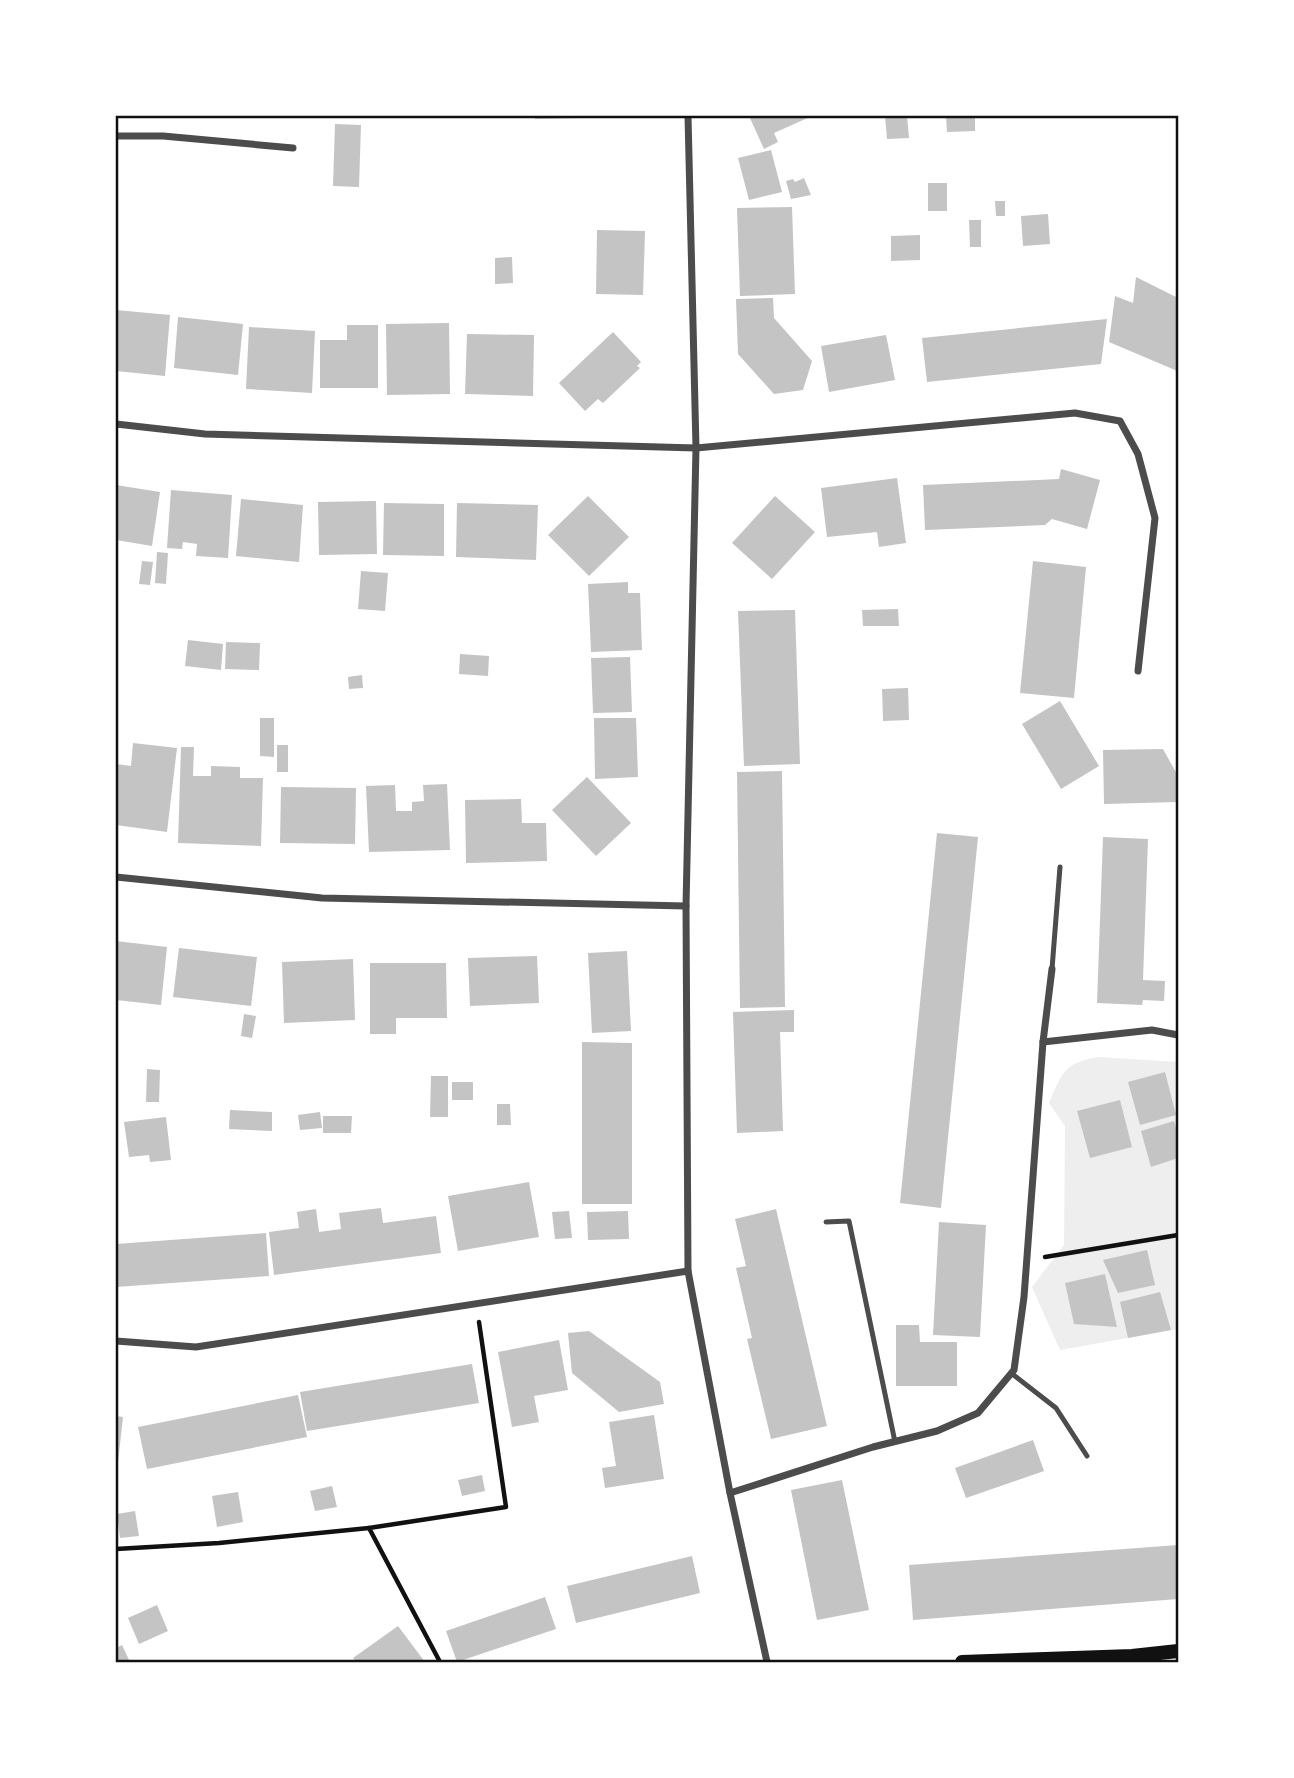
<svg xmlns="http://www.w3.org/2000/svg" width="1294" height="1778" font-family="Montserrat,sans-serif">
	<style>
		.green { fill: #eee }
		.building { fill: #c4c4c4 }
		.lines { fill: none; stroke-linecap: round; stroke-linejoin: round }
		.path { stroke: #111; stroke-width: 4.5 }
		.service { stroke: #4c4c4c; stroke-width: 5 }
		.minor { stroke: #4c4c4c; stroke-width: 7 }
		.secondary { stroke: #111; stroke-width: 14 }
		.neatline { fill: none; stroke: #111; stroke-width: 2.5 }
	</style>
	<rect width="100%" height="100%" fill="#fff"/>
	<!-- green -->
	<path class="green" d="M1098 1057 1178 1062V1329L1060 1350 1032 1287 1064 1245 1065 1126 1049 1103C1062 1073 1064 1063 1098 1057Z"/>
	<!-- building -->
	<g class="building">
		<path d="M535 116H582V118L535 119Z"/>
		<path d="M749 116H812L774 133 778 142 764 149Z"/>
		<path d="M885 116H907L909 138 887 139Z"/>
		<path d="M946 116H975V131L947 132Z"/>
		<path d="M335 124 361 125 359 187 333 186Z"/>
		<path d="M771 150 782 192 749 200 738 158Z"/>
		<path d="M804 178 811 195 791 199 786 181 793 179 795 182Z"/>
		<rect x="928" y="183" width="19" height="28"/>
		<path d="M995 201H1005V216H996Z"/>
		<path d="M792 207 795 294 740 296 737 208Z"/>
		<path d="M1048 214 1050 244 1023 246 1021 216Z"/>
		<path d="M969 220H981V247H970Z"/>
		<path d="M597 230 645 231 643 295 596 294Z"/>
		<path d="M920 235V260L891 261V236Z"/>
		<path d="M512 257 513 283 495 284V258Z"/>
		<path d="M1136 277 1178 298V374L1175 370 1109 342 1115 296 1133 303Z"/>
		<path d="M773 298 774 318 812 361 803 390 774 394 738 354 736 299Z"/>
		<path d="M116 310 170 315 165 376 116 371Z"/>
		<path d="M178 317 243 324 238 375 174 368Z"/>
		<path d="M1107 319 1101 364 927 382 922 338Z"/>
		<path d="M449 323 450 394 387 395 386 324Z"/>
		<path d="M347 325H378V388H320V340H347Z"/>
		<path d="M249 327 315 331 312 393 246 389Z"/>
		<path d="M613 332 641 362 637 366 640 368 603 403 598 399 585 411 559 383Z"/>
		<path d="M467 334 534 335 533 396 465 394Z"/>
		<path d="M886 335 895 380 829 392 821 346Z"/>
		<path d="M1061 469 1100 480 1087 529 1052 519 1045 525 925 530 923 485 1059 479Z"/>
		<path d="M897 478 906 543 879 547 877 532 827 537 821 488Z"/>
		<path d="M116 485 160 492 152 546 116 540Z"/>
		<path d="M171 490 232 495 228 558 196 556 197 544 183 542 182 549 167 548Z"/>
		<path d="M588 496 629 537 589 576 548 535Z"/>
		<path d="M775 496 815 532 772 579 732 543Z"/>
		<path d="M241 499 303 505 299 562 236 556Z"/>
		<path d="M376 501 377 554 319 555 318 502Z"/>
		<path d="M384 503 444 504V556L383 555Z"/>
		<path d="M457 503 538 505 536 560 456 557Z"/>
		<path d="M157 552 168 553 166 584 155 583Z"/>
		<path d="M142 561 153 562 150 585 139 584Z"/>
		<path d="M1033 561 1086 567 1074 698 1020 693Z"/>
		<path d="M361 571 388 573 385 611 358 609Z"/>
		<path d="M628 582V593H640L642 650 591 652 588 584Z"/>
		<path d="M898 609 899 626H863L862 610Z"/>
		<path d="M795 610 800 764 744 766 738 611Z"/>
		<path d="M188 640 223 644 221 670 185 666Z"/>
		<path d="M226 642 260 643 259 670 225 669Z"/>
		<path d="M460 654 489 656 488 676 459 674Z"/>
		<path d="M630 657 632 712 593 713 591 658Z"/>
		<path d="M362 675 363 688 349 689 348 677Z"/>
		<path d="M908 688 909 720 883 721 882 689Z"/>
		<path d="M1060 701 1099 766 1061 789 1022 724Z"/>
		<path d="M260 718H274V757L260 756Z"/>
		<path d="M594 718H636L638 777 595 779Z"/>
		<path d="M133 743 177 748 167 832 116 825V764L131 766Z"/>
		<rect x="277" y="745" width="11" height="27"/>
		<path d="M181 747H194L193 776H211V766L240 767V778H263L261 846 178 843Z"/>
		<path d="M1163 749 1178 776V802L1104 804 1103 750Z"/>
		<path d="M782 771 785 1007 740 1008 737 772Z"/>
		<path d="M587 777 631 823 596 856 552 810Z"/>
		<path d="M447 784 450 850 369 852 366 786 395 785 396 811H412V802L424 801 423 785Z"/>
		<path d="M281 787 356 788 355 844 280 843Z"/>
		<path d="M521 799 522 823H546L547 861 466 863 465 800Z"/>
		<path d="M937 833 978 837 941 1208 900 1203Z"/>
		<path d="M1103 837 1148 839 1143 980 1165 981 1164 1001 1143 1000 1142 1005 1097 1003Z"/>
		<path d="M116 941 167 947 161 1005 116 1000Z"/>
		<path d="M179 948 257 957 251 1006 173 997Z"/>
		<path d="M627 951 631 1031 592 1033 588 953Z"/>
		<path d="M537 956 539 1003 470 1006 468 958Z"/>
		<path d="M353 959 355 1020 284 1023 282 962Z"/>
		<path d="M370 963H446L447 1018H396V1034H370Z"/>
		<path d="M794 1010V1032H780L783 1131 737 1133 733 1012Z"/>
		<path d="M244 1014 256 1016 252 1038 241 1036Z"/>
		<path d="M582 1042 632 1043V1204H582Z"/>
		<path d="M147 1069 160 1070 159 1102H146Z"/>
		<path d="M1165 1072 1176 1115 1140 1125 1128 1082Z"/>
		<path d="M431 1076H448V1117H430Z"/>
		<rect x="452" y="1082" width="21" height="18"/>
		<path d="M1120 1100 1132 1147 1090 1158 1077 1111Z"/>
		<path d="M497 1104H510L511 1125H497Z"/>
		<path d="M230 1110 272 1112V1131L229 1129Z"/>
		<path d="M320 1112 322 1128 300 1130 298 1115Z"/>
		<path d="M323 1116H352L351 1133H323Z"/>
		<path d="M166 1117 171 1160 150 1162 149 1155 129 1157 124 1122Z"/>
		<path d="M1174 1121 1178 1135V1158L1151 1167 1141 1131Z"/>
		<path d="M529 1182 539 1237 458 1251 448 1196Z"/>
		<path d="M381 1208 383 1223 436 1216 441 1253 274 1275 269 1232 299 1228 297 1212 316 1209 319 1232 341 1229 339 1213Z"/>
		<path d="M776 1209 827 1426 771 1439 747 1339 752 1338 736 1268 746 1266 735 1219Z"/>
		<path d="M569 1211 572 1238 555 1239 552 1212Z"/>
		<path d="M628 1211 629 1239 588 1240 587 1212Z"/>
		<path d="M939 1222 986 1225 980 1337 933 1335Z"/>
		<path d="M266 1233 269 1276 116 1287V1244Z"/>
		<path d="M1147 1250 1155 1285 1118 1293 1103 1260Z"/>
		<path d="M1105 1274 1117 1327 1074 1324 1065 1283Z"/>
		<path d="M1160 1292 1171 1330 1128 1338 1120 1302Z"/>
		<path d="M896 1325H919L920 1342H957V1386H896Z"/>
		<path d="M589 1331 660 1382 664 1404 619 1412 572 1373 568 1333Z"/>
		<path d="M559 1340 568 1390 534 1396 539 1422 512 1427 498 1352Z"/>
		<path d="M472 1364 479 1403 307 1431 300 1392Z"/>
		<path d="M298 1395 307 1437 147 1469 138 1427Z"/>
		<path d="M654 1415 664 1479 605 1488 602 1468 616 1466 609 1422Z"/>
		<path d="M116 1416 123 1417 117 1471H116Z"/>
		<path d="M1033 1440 1044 1471 966 1498 955 1468Z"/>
		<path d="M482 1475 485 1491 462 1496 458 1480Z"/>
		<path d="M842 1480 869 1610 817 1620 791 1490Z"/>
		<path d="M332 1486 337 1507 315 1511 310 1491Z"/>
		<path d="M238 1492 243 1522 217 1527 212 1496Z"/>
		<path d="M135 1511 139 1536 120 1538 117 1514Z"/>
		<path d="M1178 1545V1599L913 1620 909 1565Z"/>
		<path d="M692 1556 700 1593 576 1623 567 1586Z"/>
		<path d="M545 1597 556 1629 457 1662 446 1631Z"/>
		<path d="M157 1605 168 1631 139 1644 128 1618Z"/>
		<path d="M398 1626 425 1662H356L353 1658Z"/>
		<path d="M122 1645 130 1662H116V1648Z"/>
	</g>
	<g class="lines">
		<!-- path -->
		<g class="path">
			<path d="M1045 1257 1178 1235"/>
			<path d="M116 1549 219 1543 369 1528"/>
			<path d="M440 1662 369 1528 506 1507 479 1322"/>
		</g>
		<!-- service -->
		<g class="service">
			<path d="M1052 969 1060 867"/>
			<path d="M826 1222 849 1221 895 1442"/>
			<path d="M1011 1373 1056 1408 1087 1456"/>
		</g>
		<!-- minor -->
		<g class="minor">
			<path d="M688 116 696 448 686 906 688 1271 730 1493 767 1662"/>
			<path d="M116 136H163L293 148"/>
			<path d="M116 424 205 434 696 448 1075 413 1120 421 1138 454 1155 518 1138 671"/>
			<path d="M116 877 322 898 686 906"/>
			<path d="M1043 1042 1152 1030 1178 1035"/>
			<path d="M116 1341 196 1347 688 1271"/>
			<path d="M730 1493 873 1447 937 1431 978 1413 1014 1370 1024 1297 1043 1042 1052 969"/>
		</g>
		<!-- secondary -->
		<path class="secondary" d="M962 1662 1132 1656 1178 1651"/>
	</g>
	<!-- border -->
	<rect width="1294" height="1778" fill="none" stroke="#ffffff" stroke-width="234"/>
	<rect x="117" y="117" width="1060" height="1544" class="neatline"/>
</svg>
